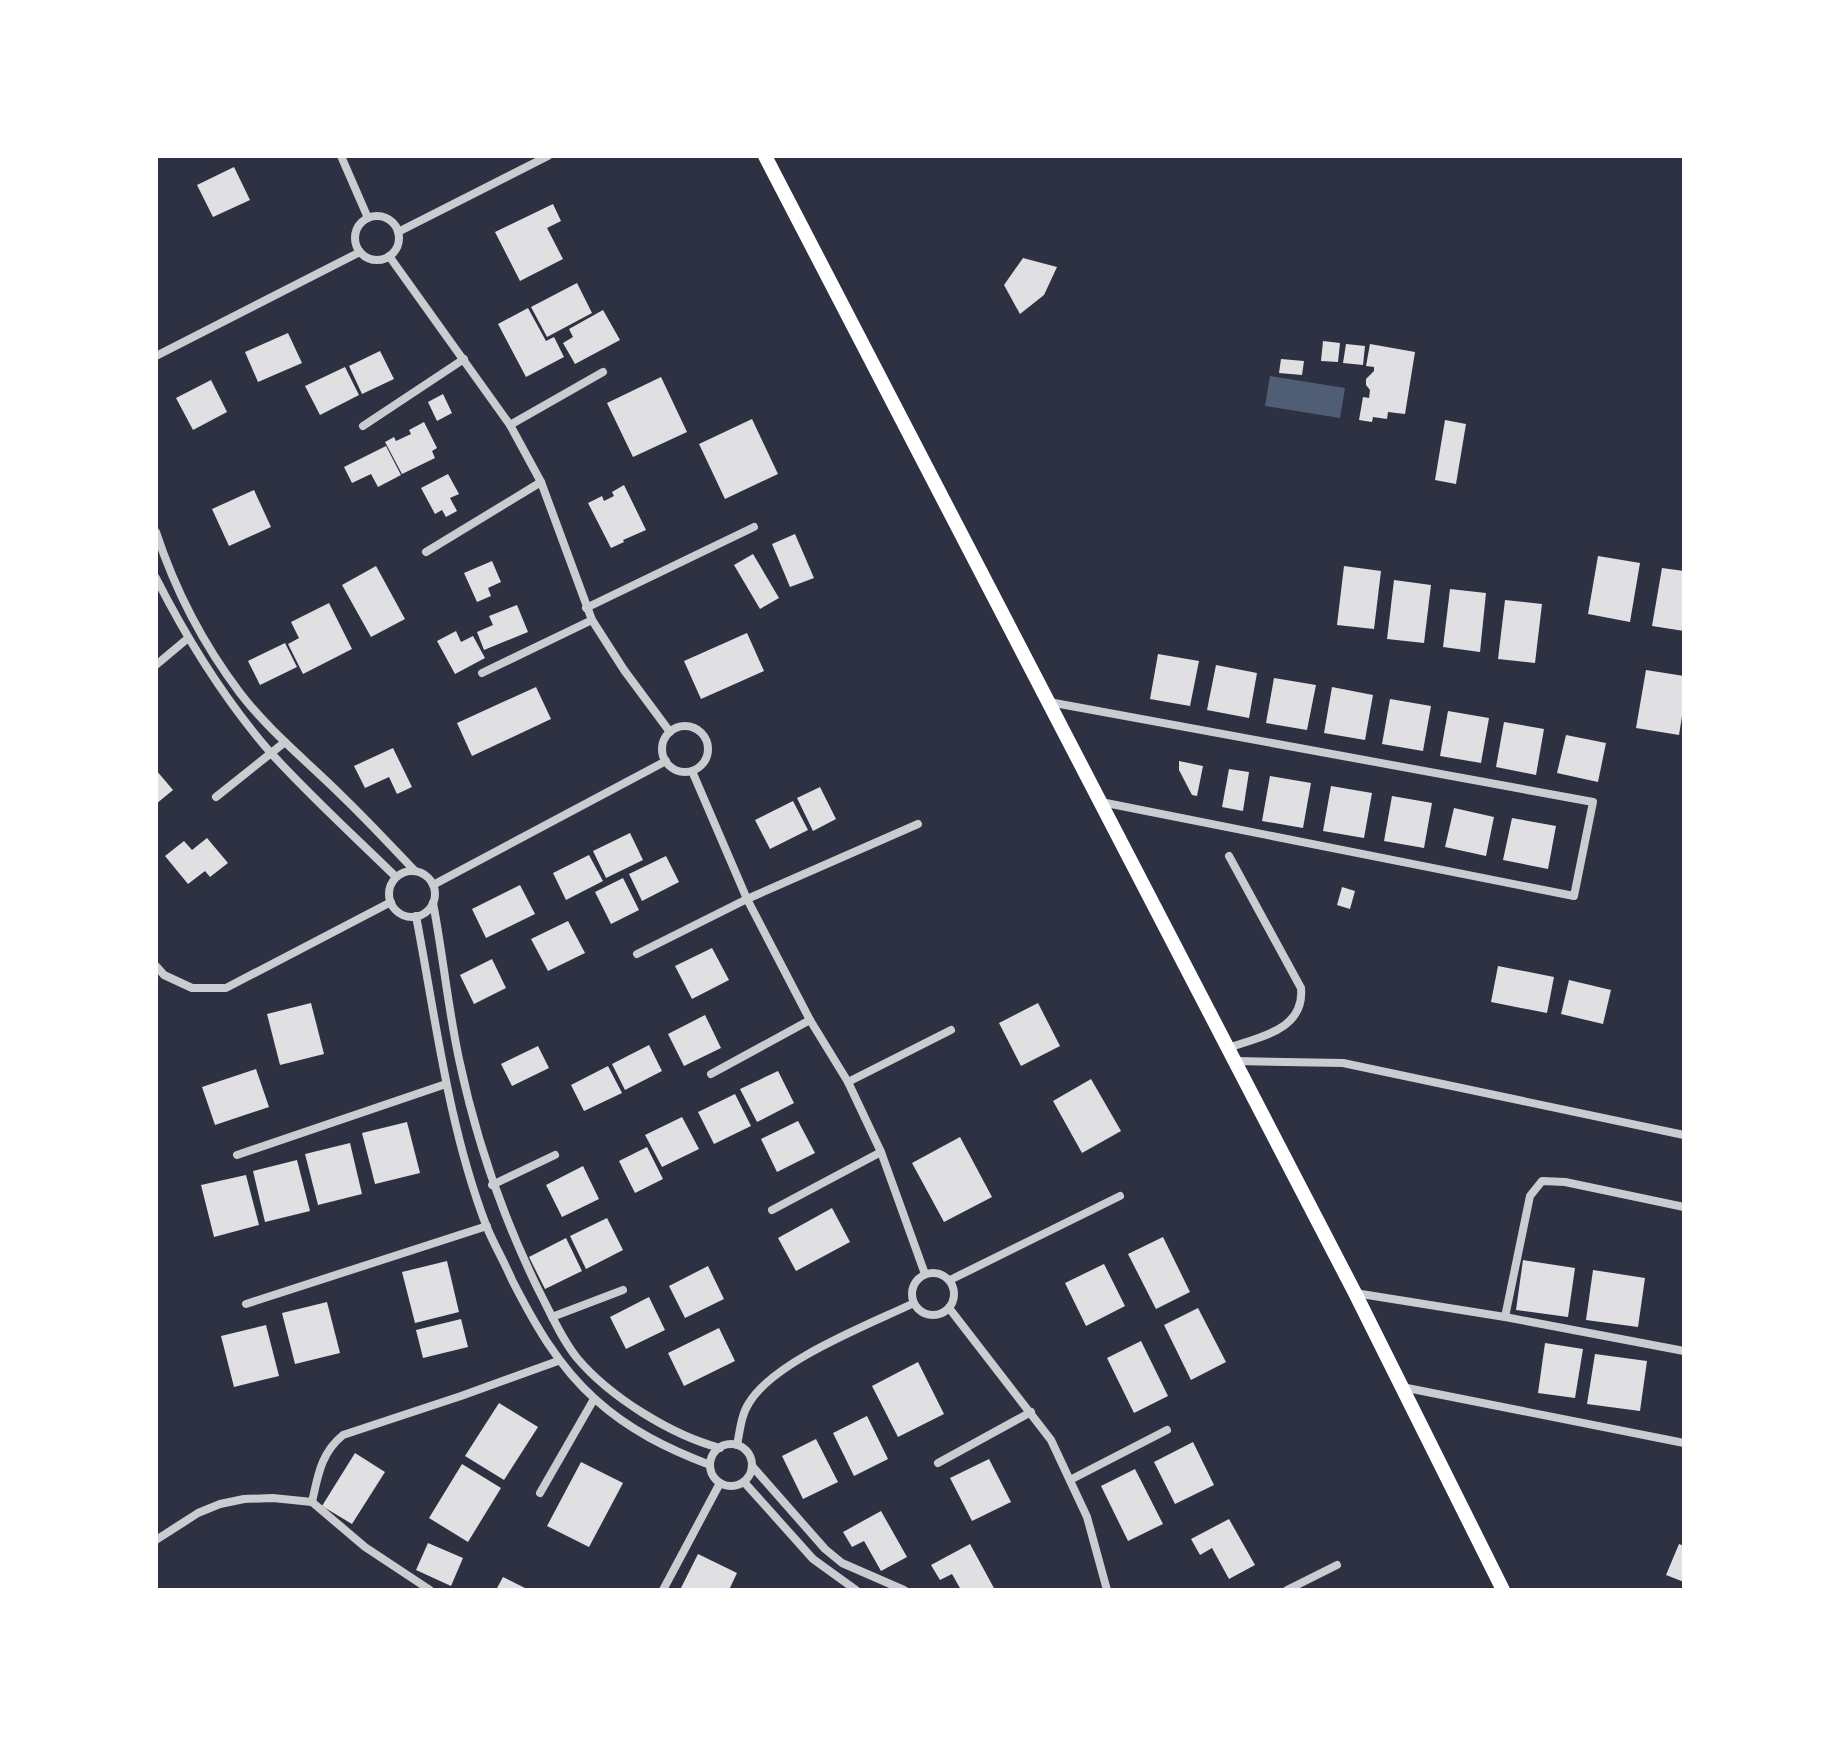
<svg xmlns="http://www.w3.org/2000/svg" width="1840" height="1746" font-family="'Libre Baskerville',serif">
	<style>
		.water { fill: #4f5d75 }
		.building { fill: #e0e0e3 }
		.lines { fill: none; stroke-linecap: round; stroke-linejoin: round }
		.minor { stroke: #caccd0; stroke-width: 8 }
		.primary { stroke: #fff; stroke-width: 14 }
	</style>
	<rect width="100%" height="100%" fill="#2d3142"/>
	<!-- water -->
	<path class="water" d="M1270 376 1345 388 1340 418 1265 406Z"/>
	<!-- building -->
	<g class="building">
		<path d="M234 167 250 200 213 217 197 185Z"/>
		<path d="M553 204 561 221 547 228 563 259 520 281 495 232Z"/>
		<path d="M1023 258 1057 267 1044 295 1020 314 1004 285Z"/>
		<path d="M577 283 592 313 547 337 531 307Z"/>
		<path d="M528 308 546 341 554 337 564 357 526 377 498 324Z"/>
		<path d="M603 310 620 340 575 364 563 343 573 337 569 329Z"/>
		<path d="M288 333 302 363 258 382 245 352Z"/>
		<path d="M1323 341 1340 343 1338 362 1321 361Z"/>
		<path d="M1346 344 1365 346 1363 365 1343 363Z"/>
		<path d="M1370 344 1415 352 1405 414 1388 412 1387 419 1373 417 1372 422 1359 420 1363 397 1369 398 1370 390 1366 385V379L1374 371V367L1366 366Z"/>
		<path d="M380 351 394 379 362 394 349 366Z"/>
		<path d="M1281 359 1304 361 1302 375 1279 373Z"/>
		<path d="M345 367 359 395 320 415 305 386Z"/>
		<path d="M661 377 687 432 633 457 607 403Z"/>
		<path d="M211 380 227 412 193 430 176 398Z"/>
		<path d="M443 394 452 413 437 421 428 402Z"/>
		<path d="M752 419 778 474 725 499 699 444Z"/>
		<path d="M1445 420 1466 424 1456 484 1435 480Z"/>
		<path d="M424 422 437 448 432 451 435 458 402 474 385 442 394 437 396 441 411 434 409 430Z"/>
		<path d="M386 446 401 475 378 487 371 474 352 483 344 467Z"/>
		<path d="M448 474 459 494 450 498 457 511 446 517 442 510 435 514 421 488Z"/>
		<path d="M624 485 646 530 623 540 624 542 611 548 588 503 602 496 604 501 614 496 612 492Z"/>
		<path d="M254 490 271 527 229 546 212 509Z"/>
		<path d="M795 534 814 578 790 587 772 544Z"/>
		<path d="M753 554 779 598 760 609 734 565Z"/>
		<path d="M1598 556 1640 563 1630 622 1588 614Z"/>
		<path d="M492 561 501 582 488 588 491 596 477 602 464 573Z"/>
		<path d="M376 566 405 619 371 637 342 585Z"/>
		<path d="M1344 566 1381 571 1374 629 1337 625Z"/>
		<path d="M1662 568 1684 571V631L1652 626Z"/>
		<path d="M1394 580 1431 585 1424 643 1387 639Z"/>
		<path d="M1450 589 1486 593 1480 652 1443 647Z"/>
		<path d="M1505 600 1542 604 1535 663 1498 659Z"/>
		<path d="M329 603 352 649 303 674 288 644 299 638 291 622Z"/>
		<path d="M517 605 528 632 484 650 477 632 493 625 489 616Z"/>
		<path d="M456 631 461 642 473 636 485 658 455 674 437 641Z"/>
		<path d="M747 633 764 671 701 699 684 661Z"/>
		<path d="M285 643 297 667 260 685 248 661Z"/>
		<path d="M1158 654 1199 661 1190 706 1150 699Z"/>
		<path d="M1216 665 1257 673 1249 718 1207 710Z"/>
		<path d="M1646 670 1684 676V704L1679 735 1636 728Z"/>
		<path d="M1274 678 1316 685 1307 730 1266 723Z"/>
		<path d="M536 687 551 719 472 756 457 723Z"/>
		<path d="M1332 687 1373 695 1365 740 1324 733Z"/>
		<path d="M1390 699 1431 706 1423 751 1382 744Z"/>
		<path d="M1448 711 1489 718 1481 763 1440 756Z"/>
		<path d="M1504 722 1544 729 1536 775 1496 767Z"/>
		<path d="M1566 735 1606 743 1598 782 1557 773Z"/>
		<path d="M393 748 412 787 397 794 389 777 365 788 354 766Z"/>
		<path d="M1179 761 1203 766 1197 796 1192 795 1179 770Z"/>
		<path d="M1229 769 1249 772 1243 811 1222 807Z"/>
		<path d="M156 770 173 790 156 804Z"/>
		<path d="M1270 776 1311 783 1303 828 1262 821Z"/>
		<path d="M1331 786 1372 793 1364 838 1323 831Z"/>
		<path d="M820 787 836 819 813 831 797 798Z"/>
		<path d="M1392 796 1432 803 1424 848 1384 841Z"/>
		<path d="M793 801 808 830 770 849 755 820Z"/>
		<path d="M1454 808 1494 817 1486 856 1445 847Z"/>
		<path d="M1512 818 1556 826 1548 869 1503 860Z"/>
		<path d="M630 833 643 860 606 878 593 851Z"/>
		<path d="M207 838 228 863 210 877 205 871 188 884 165 856 184 841 192 850Z"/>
		<path d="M589 855 603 881 566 900 553 873Z"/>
		<path d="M666 856 679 882 642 901 629 874Z"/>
		<path d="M623 878 639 910 611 924 595 892Z"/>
		<path d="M520 885 535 914 486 938 472 909Z"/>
		<path d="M1342 887 1355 891 1350 909 1337 905Z"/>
		<path d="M568 921 585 953 548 971 531 939Z"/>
		<path d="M712 948 729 980 692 999 675 966Z"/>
		<path d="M492 959 506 988 474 1004 460 975Z"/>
		<path d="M1498 966 1554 977 1547 1013 1491 1002Z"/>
		<path d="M1569 980 1611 990 1603 1024 1561 1014Z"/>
		<path d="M311 1003 324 1054 280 1065 267 1014Z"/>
		<path d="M1038 1003 1060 1046 1021 1066 999 1023Z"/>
		<path d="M705 1015 721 1048 684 1066 668 1034Z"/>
		<path d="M649 1045 662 1071 625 1090 612 1064Z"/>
		<path d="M538 1046 549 1068 512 1086 501 1064Z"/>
		<path d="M608 1066 622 1093 584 1111 571 1085Z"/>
		<path d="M256 1069 269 1107 215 1125 202 1087Z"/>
		<path d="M778 1071 794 1103 757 1122 740 1089Z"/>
		<path d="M1091 1079 1121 1131 1082 1153 1053 1101Z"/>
		<path d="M735 1094 751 1126 714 1144 698 1112Z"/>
		<path d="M682 1117 699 1149 662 1167 645 1135Z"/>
		<path d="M798 1121 815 1153 777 1172 761 1139Z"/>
		<path d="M407 1122 420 1173 375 1184 362 1133Z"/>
		<path d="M960 1137 992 1197 944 1222 912 1163Z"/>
		<path d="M350 1143 362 1194 318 1205 305 1154Z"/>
		<path d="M647 1147 663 1179 635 1193 619 1161Z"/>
		<path d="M297 1160 310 1211 265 1222 253 1171Z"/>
		<path d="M583 1166 599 1199 562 1217 546 1185Z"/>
		<path d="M246 1175 259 1225 214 1237 201 1185Z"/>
		<path d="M832 1208 850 1242 796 1271 778 1238Z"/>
		<path d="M607 1218 623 1250 586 1269 570 1236Z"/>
		<path d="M1163 1237 1190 1292 1156 1309 1128 1254Z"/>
		<path d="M566 1238 582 1271 545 1289 529 1257Z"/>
		<path d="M1523 1260 1575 1268 1568 1317 1516 1310Z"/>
		<path d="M447 1261 459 1312 415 1323 402 1272Z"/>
		<path d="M1104 1264 1125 1306 1086 1326 1065 1283Z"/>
		<path d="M708 1266 724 1299 685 1318 669 1286Z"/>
		<path d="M1593 1270 1645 1278 1638 1327 1586 1320Z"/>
		<path d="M649 1297 665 1330 626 1349 610 1317Z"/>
		<path d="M327 1302 340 1353 295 1364 282 1313Z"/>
		<path d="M1198 1308 1226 1362 1191 1380 1164 1325Z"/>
		<path d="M461 1319 468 1347 423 1358 416 1330Z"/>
		<path d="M266 1325 279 1376 234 1387 221 1336Z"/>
		<path d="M719 1328 735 1361 684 1386 668 1353Z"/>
		<path d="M1141 1341 1168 1396 1134 1413 1107 1358Z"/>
		<path d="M1545 1343 1583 1349 1575 1398 1538 1393Z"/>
		<path d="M1595 1354 1647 1361 1640 1411 1587 1404Z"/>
		<path d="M918 1362 944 1414 898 1437 872 1386Z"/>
		<path d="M499 1403 538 1427 504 1480 465 1456Z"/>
		<path d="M867 1416 888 1459 854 1476 833 1433Z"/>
		<path d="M816 1439 838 1482 803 1499 782 1456Z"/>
		<path d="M1193 1442 1214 1485 1175 1504 1154 1462Z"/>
		<path d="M355 1453 385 1472 352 1524 322 1506Z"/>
		<path d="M989 1459 1011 1502 972 1521 950 1478Z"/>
		<path d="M581 1462 623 1483 589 1547 547 1526Z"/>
		<path d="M462 1464 501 1488 468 1542 429 1518Z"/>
		<path d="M1135 1469 1163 1524 1128 1541 1101 1486Z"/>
		<path d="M881 1511 907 1557 881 1571 864 1541 852 1547 843 1532Z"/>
		<path d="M1229 1519 1255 1565 1229 1579 1212 1548 1200 1555 1191 1539Z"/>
		<path d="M428 1543 463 1558 451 1586 416 1570Z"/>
		<path d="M970 1544 995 1590H961L952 1574 940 1580 931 1565Z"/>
		<path d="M1679 1544 1684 1546V1582L1666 1575Z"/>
		<path d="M698 1554 737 1573 729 1590H680Z"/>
		<path d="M503 1577 529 1590H496Z"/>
	</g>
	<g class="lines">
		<!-- minor -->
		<g class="minor">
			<path d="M341 156 368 218"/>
			<circle cx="377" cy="238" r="22"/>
			<path d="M398 232 548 156"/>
			<path d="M389 256 510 425 541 482 592 620 624 670 670 732"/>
			<path d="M156 356 360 252"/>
			<path d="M510 425 603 372"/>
			<path d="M363 426 464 359"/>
			<path d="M156 532C175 590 203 644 240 693 270 732 308 762 343 797 368 821 391 846 415 871"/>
			<path d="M426 552 541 482"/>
			<path d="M156 578C188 641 224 699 270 752 310 796 354 836 396 877"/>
			<path d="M586 608 754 527"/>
			<path d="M156 665 187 639"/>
			<path d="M482 673 592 620"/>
			<path d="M1049 702 1593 802 1574 896 1101 802"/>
			<circle cx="685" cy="749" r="23"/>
			<path d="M692 771 747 899 810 1020 848 1082 881 1152 925 1274"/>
			<path d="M216 797 285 742"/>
			<circle cx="412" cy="894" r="23"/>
			<path d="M433 885 666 761"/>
			<path d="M433 903C443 955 448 1008 459 1059 476 1140 502 1215 538 1289 550 1312 561 1338 577 1358 610 1397 671 1435 720 1448"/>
			<path d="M416 916C436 1020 448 1125 486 1225 493 1243 504 1261 512 1280 534 1323 558 1366 595 1399 629 1430 668 1449 710 1465"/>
			<path d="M637 954 747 899 918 824"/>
			<path d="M156 966 164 975 192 988H226L391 902"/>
			<path d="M1228 1048C1259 1037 1305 1030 1301 988L1229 856"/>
			<path d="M1235 1061 1343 1063 1684 1135"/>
			<path d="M711 1074 810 1020"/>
			<path d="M848 1082 951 1030"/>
			<path d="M237 1155 446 1084"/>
			<path d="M492 1185 555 1155"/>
			<path d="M772 1210 881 1152"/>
			<circle cx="933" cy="1294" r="21"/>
			<path d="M950 1280 1120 1196"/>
			<path d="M1355 1293 1505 1317 1684 1351"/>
			<path d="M246 1304 487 1226"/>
			<path d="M949 1308 1051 1440 1087 1517 1107 1590"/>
			<path d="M552 1317 623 1290"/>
			<path d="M1505 1317 1530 1196 1542 1181 1565 1182 1684 1207"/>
			<path d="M1402 1387 1684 1443"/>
			<circle cx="731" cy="1465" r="21"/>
			<path d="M737 1445C740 1431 741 1415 749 1403 774 1361 868 1325 914 1303"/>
			<path d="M938 1463 1031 1412"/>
			<path d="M752 1466 825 1549 842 1563 904 1590"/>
			<path d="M1070 1480 1167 1430"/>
			<path d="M744 1482 813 1559 856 1590"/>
			<path d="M540 1493 594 1399"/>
			<path d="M312 1502C318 1475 321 1453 343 1435L461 1396 558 1361"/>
			<path d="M156 1540 198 1513 220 1504 244 1499 273 1498 312 1502 365 1547 430 1590"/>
			<path d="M663 1590 720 1483"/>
			<path d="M1287 1590 1337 1565"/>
		</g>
		<!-- primary -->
		<path class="primary" d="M765 156 1355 1293 1503 1590"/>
	</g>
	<!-- border -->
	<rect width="1840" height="1746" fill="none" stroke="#ffffff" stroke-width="316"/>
</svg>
